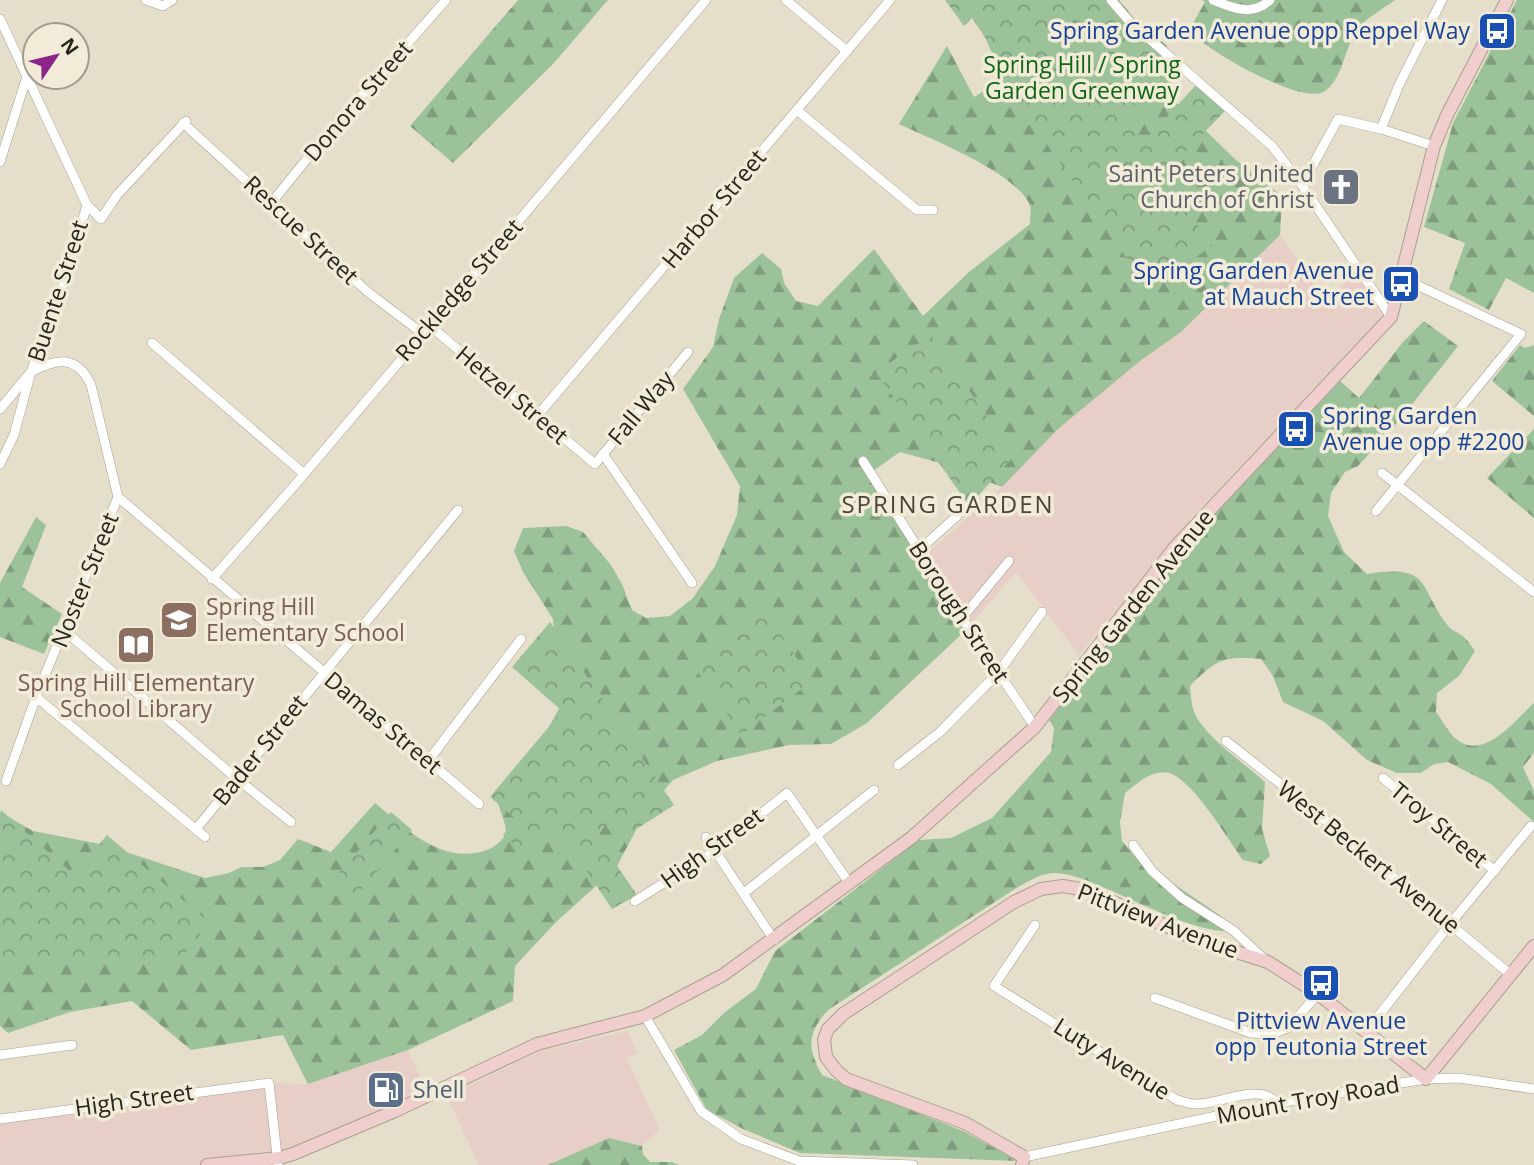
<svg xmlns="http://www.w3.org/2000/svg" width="1534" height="1165" font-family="'Open Sans',sans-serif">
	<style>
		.commercial { fill: #e7cec7 }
		.forest { fill: url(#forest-firs) }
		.park { fill: url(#park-crowns) }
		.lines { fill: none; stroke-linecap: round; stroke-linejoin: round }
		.street-casing { stroke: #a7a08e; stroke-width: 10 }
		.secondary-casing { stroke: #a7a08e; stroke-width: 14 }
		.street { stroke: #fff; stroke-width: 9 }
		.secondary { stroke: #f1cece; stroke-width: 12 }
		.labels { text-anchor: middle; stroke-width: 7; stroke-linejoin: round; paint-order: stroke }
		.transit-label { font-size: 23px; fill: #164399; stroke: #f2ebd7; text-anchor: end }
		.park-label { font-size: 23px; fill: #0e6715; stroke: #f2ebd7 }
		.street-label { font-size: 23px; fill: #27251d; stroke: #f2ebd7 }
		.worship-label { font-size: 23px; fill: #5b616d; stroke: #f2ebd7; text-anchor: end }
		.education-label { font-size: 23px; fill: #785e54; stroke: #f2ebd7; text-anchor: start }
		.service-label { font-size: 23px; fill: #4e5e75; stroke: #f2ebd7; text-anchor: start }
		.neighbourhood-label { font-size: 24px; letter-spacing: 2px; fill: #4b4535; stroke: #f2ebd7 }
	</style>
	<defs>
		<pattern id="forest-firs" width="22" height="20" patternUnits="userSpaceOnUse" patternTransform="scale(1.75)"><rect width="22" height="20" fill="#9cc29a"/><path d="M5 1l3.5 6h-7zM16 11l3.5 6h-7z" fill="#7f9d7d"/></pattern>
		<pattern id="park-crowns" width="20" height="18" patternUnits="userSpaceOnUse" patternTransform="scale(1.75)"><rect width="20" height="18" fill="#9cc29a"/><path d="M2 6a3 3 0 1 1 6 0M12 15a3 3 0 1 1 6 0" fill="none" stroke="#7f9d7d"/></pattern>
	</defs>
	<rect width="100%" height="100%" fill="#e5deca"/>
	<!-- commercial -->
	<g class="commercial">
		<path d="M1280 235 1327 301 1355 272 1384 314 1193 516 1079 655 1016 572 965 631 920 560 1002 487 1058 429 1140 361 1181 332Z"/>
		<path d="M628 1031 637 1053 627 1058 659 1130 642 1146 609 1138 548 1165H479L447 1096 540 1051Z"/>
		<path d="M408 1050 426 1090 279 1165H0V1119L269 1083 308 1084Z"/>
	</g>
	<!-- forest -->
	<g class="forest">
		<path d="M518 0H608L553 64 453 163 410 126Z"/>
		<path d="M962 0H1119L1133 17 1167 46 1149 76 1236 160 1282 196 1280 235 1181 332 1140 361 1058 429 1002 487 940 463 900 452 867 475 965 631 867 723 831 744 789 745 717 761 673 780 645 813 616 868 556 922 515 966 513 1001 408 1050 308 1084 283 1035 191 1050 132 1001 70 1012 8 1033 0 1026V812L33 831 105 845 205 878 229 873 241 867H263L280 860 298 839 331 852 375 803C405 828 440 864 484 851 491 849 501 843 505 835 509 827 497 806 496 794L539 744 559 709 553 619 523 572 514 551 523 528 566 526 583 532 611 565 622 584 632 610 646 618 670 616 693 598 715 566 737 515 740 486 683 389 713 347 719 319 734 278 762 253 781 269 784 283 796 301 818 306 874 249 923 316 969 272 1030 224C1030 217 1032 208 1029 203 1012 171 933 140 899 124L947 46 974 97 1004 79 981 29Z"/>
		<path d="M1202 0H1395C1383 9 1366 18 1357 30 1344 48 1344 77 1325 91 1305 106 1222 58 1204 43 1199 39 1195 32 1191 27L1205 2Z"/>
		<path d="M1517 0H1534V293L1506 278 1489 310 1449 289 1465 243 1424 227 1453 123Z"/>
		<path d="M1424 321 1458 346 1402 417 1358 466 1345 472 1331 493 1328 516 1344 552 1367 574C1433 564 1417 586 1448 626 1452 631 1460 633 1465 638 1469 642 1472 647 1475 651L1459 676 1437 693 1436 712C1442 720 1448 732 1456 739 1484 762 1516 719 1534 703V753L1523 767 1534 791V822L1491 784 1448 762 1434 764 1421 773H1397L1367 760 1323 721 1283 702 1273 676 1261 659C1223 656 1217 659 1190 686 1191 696 1191 708 1197 718 1211 741 1245 764 1265 782L1262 829 1270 856 1261 864 1243 860C1228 839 1192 779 1169 773 1152 769 1138 783 1125 793L1120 822 1122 841 1136 858 1221 916 1233 931C1197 934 1139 902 1105 888 1089 881 1071 873 1053 873 1040 874 1029 881 1018 887L828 1010C807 1033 807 1048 822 1075L963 1131 1018 1161 800 1153 743 1129 707 1110 674 1050 702 1035 725 1012 756 989 775 951 919 840 951 838 992 818 1051 752 1054 728 1049 720 1162 571 1340 381 1359 398 1403 342Z"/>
		<path d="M1520 345 1525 348 1534 345V416L1492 381Z"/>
		<path d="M1534 429V518L1487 478Z"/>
		<path d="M36 517 46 525 22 587 62 614 44 654 0 637V583Z"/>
		<path d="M609 1138 642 1146 643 1154 650 1162H672L679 1165H548Z"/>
	</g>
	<!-- park -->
	<g class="park">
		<path d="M945 0H1106L1126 27 1181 73 1130 126 1142 144 1196 85 1226 110 1163 175 1212 246 1149 290 999 76 1007 70 972 18 964 26Z"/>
		<path d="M931 335 1014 456 969 506 876 372Z"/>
		<path d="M764 609 812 681 741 735 691 662Z"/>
		<path d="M550 622 674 805 627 835 615 819 594 832 637 895 612 909 559 830 522 851 503 835 516 819 490 797 562 711 512 667Z"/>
		<path d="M1 810 74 875 107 835 210 923 181 957 0 965Z"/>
		<path d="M391 812 412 830 349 904 335 878Z"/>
	</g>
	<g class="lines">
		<defs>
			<g id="street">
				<path d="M146 0 163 6 172 0"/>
				<path d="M786 0 847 51"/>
				<path d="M1111 0 1130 22 1272 146 1302 185 1391 317"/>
				<path d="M1213 0C1233 8 1252 17 1270 0"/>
				<path d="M0 19 87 205 101 219 117 195 186 121"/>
				<path d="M798 111 917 210H933"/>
				<path d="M183 123 369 293 422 333"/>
				<path d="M1381 129 1399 85 1442 0"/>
				<path d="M0 162 27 76"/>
				<path d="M1302 185 1338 119 1381 129 1434 146"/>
				<path d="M272 202 324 138 446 0"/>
				<path d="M430 326 595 464 688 352"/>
				<path d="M152 343 303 473"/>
				<path d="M0 409 31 372 65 279 87 205"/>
				<path d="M537 416 890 0"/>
				<path d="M603 454 692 583"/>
				<path d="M863 461 962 618 1035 727"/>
				<path d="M0 464 14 435 31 372C57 358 77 355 91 385L118 497 479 804"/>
				<path d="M1382 473 1534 592"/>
				<path d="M1376 511 1521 334 1400 277"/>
				<path d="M919 550 957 516"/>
				<path d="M212 579 294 486 706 0"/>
				<path d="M962 618 1009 561"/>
				<path d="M65 631 236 778 291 822"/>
				<path d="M36 697 205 837"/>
				<path d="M1226 741 1301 800 1511 975"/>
				<path d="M428 761 521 639"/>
				<path d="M898 765 940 732 998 673 1042 612"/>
				<path d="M1383 778 1495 871"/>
				<path d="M6 781 36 697 118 497"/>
				<path d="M196 829 458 510"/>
				<path d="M706 837 774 940"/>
				<path d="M1133 845 1152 871 1182 898 1234 931 1265 960"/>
				<path d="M744 893 874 790"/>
				<path d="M635 901 715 851 787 793 850 884"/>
				<path d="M1035 925 994 986 1177 1100C1183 1101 1191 1105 1198 1104 1222 1104 1258 1082 1277 1103"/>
				<path d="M1155 998 1251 1033 1271 1034 1288 1028 1318 994"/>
				<path d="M645 1016 701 1111 741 1139 799 1161 913 1165"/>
				<path d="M1366 1032 1450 924 1531 826"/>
				<path d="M0 1055 72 1045"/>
				<path d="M0 1119 269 1083 278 1165"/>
				<path d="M1024 1157 1277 1103 1426 1079 1459 1078 1534 1089"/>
			</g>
			<g id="secondary">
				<path d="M207 1165 279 1158 293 1154 395 1111 537 1044 645 1016 723 975 911 838 1035 727 1175 547 1391 317 1434 146 1447 115 1507 0"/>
				<path d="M1022 1165 1024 1157 965 1123 846 1079 836 1070 826 1057 824 1039 828 1029 843 1014 1014 902 1041 889 1063 886 1086 890 1193 938 1268 962 1318 994 1426 1079 1534 946"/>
			</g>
		</defs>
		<!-- street casing -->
		<use href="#street" class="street-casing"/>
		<!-- secondary casing -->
		<use href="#secondary" class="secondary-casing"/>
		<!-- street -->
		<use href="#street" class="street"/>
		<!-- secondary -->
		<use href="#secondary" class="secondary"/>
	</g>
	<!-- icons -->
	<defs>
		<symbol id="bus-square" viewBox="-11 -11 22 22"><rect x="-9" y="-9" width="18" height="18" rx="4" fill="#1a4fb4" stroke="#f2ebd7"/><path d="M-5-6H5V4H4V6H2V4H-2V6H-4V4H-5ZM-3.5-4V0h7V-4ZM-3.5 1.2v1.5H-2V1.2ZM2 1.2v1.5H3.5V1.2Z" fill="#fff"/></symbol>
		<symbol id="church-square" viewBox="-11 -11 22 22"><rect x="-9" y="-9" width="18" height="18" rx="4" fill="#6b7280" stroke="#f2ebd7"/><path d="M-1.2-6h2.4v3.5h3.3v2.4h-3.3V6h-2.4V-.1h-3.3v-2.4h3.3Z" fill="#fff"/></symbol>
		<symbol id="school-square" viewBox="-11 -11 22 22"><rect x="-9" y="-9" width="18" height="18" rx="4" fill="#8d6e63" stroke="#f2ebd7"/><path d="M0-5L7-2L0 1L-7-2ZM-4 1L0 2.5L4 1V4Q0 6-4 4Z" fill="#fff"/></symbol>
		<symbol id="library-square" viewBox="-11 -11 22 22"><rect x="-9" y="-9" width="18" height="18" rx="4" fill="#8d6e63" stroke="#f2ebd7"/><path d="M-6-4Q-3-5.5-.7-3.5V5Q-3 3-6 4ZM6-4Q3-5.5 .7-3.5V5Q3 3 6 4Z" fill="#fff"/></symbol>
		<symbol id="fuel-square" viewBox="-11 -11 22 22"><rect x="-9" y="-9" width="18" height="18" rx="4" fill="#5c6f8a" stroke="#f2ebd7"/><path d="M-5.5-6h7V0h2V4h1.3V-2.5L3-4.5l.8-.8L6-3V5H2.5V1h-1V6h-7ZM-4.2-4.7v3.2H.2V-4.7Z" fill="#fff"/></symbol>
	</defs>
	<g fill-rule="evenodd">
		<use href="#bus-square" x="1475" y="9" width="44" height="44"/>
		<use href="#church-square" x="1319" y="165" width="44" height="44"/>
		<use href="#bus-square" x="1379" y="262" width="44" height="44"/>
		<use href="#bus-square" x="1274" y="407" width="44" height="44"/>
		<use href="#school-square" x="157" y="598" width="44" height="44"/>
		<use href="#library-square" x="114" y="623" width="44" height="44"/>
		<use href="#bus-square" x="1299" y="961" width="44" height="44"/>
		<use href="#fuel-square" x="364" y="1068" width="44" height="44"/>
	</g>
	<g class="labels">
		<!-- transit labels -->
		<g class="transit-label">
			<text x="1470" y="39">Spring Garden Avenue opp Reppel Way</text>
			<text x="1374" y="279">Spring Garden Avenue<tspan x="1374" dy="26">at Mauch Street</tspan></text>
			<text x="1323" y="424" text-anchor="start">Spring Garden<tspan x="1323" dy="26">Avenue opp #2200</tspan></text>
			<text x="1321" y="1029" text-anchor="middle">Pittview Avenue<tspan x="1321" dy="26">opp Teutonia Street</tspan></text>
		</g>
		<!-- park labels -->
		<g class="park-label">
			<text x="1082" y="73">Spring Hill / Spring<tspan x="1082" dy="26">Garden Greenway</tspan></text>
		</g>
		<!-- street labels -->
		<g class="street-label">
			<text transform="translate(358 101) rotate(-49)" y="8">Donora Street</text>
			<text transform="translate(714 209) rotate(-50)" y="8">Harbor Street</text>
			<text transform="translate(301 230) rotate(43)" y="8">Rescue Street</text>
			<text transform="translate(459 290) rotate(-49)" y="8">Rockledge Street</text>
			<text transform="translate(58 291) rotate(-72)" y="8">Buente Street</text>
			<text transform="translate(512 395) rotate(40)" y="8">Hetzel Street</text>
			<text transform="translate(641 408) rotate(-50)" y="8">Fall Way</text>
			<text transform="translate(85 580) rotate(-68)" y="8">Noster Street</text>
			<text transform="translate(1133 606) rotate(-51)" y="8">Spring Garden Avenue</text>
			<text transform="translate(959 612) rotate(57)" y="8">Borough Street</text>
			<text transform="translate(383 723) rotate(40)" y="8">Damas Street</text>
			<text transform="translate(260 750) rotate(-51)" y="8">Bader Street</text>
			<text transform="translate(1439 825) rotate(40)" y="8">Troy Street</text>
			<text transform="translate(712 848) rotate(-36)" y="8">High Street</text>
			<text transform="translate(1369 857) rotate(39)" y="8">West Beckert Avenue</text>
			<text transform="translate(1158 921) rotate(21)" y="8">Pittview Avenue</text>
			<text transform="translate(1112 1059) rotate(32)" y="8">Luty Avenue</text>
			<text transform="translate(134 1100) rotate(-8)" y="8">High Street</text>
			<text transform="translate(1308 1100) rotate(-10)" y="8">Mount Troy Road</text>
		</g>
		<!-- worship labels -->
		<g class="worship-label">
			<text x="1314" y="182">Saint Peters United<tspan x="1314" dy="26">Church of Christ</tspan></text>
		</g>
		<!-- education labels -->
		<g class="education-label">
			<text x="206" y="615">Spring Hill<tspan x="206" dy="26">Elementary School</tspan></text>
			<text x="136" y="691" text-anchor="middle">Spring Hill Elementary<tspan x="136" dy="26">School Library</tspan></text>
		</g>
		<!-- service labels -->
		<g class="service-label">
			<text x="413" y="1098">Shell</text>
		</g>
		<!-- neighbourhood labels -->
		<g class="neighbourhood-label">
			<text x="948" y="513">SPRING GARDEN</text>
		</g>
	</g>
	<!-- north arrow -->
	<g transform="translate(56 56) rotate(55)"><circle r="33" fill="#f2ebd7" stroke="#a19c8d" stroke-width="2"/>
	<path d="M0-5L12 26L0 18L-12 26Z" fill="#8c248a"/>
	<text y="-10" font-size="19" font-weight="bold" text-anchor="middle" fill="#27251d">N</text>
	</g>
</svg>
